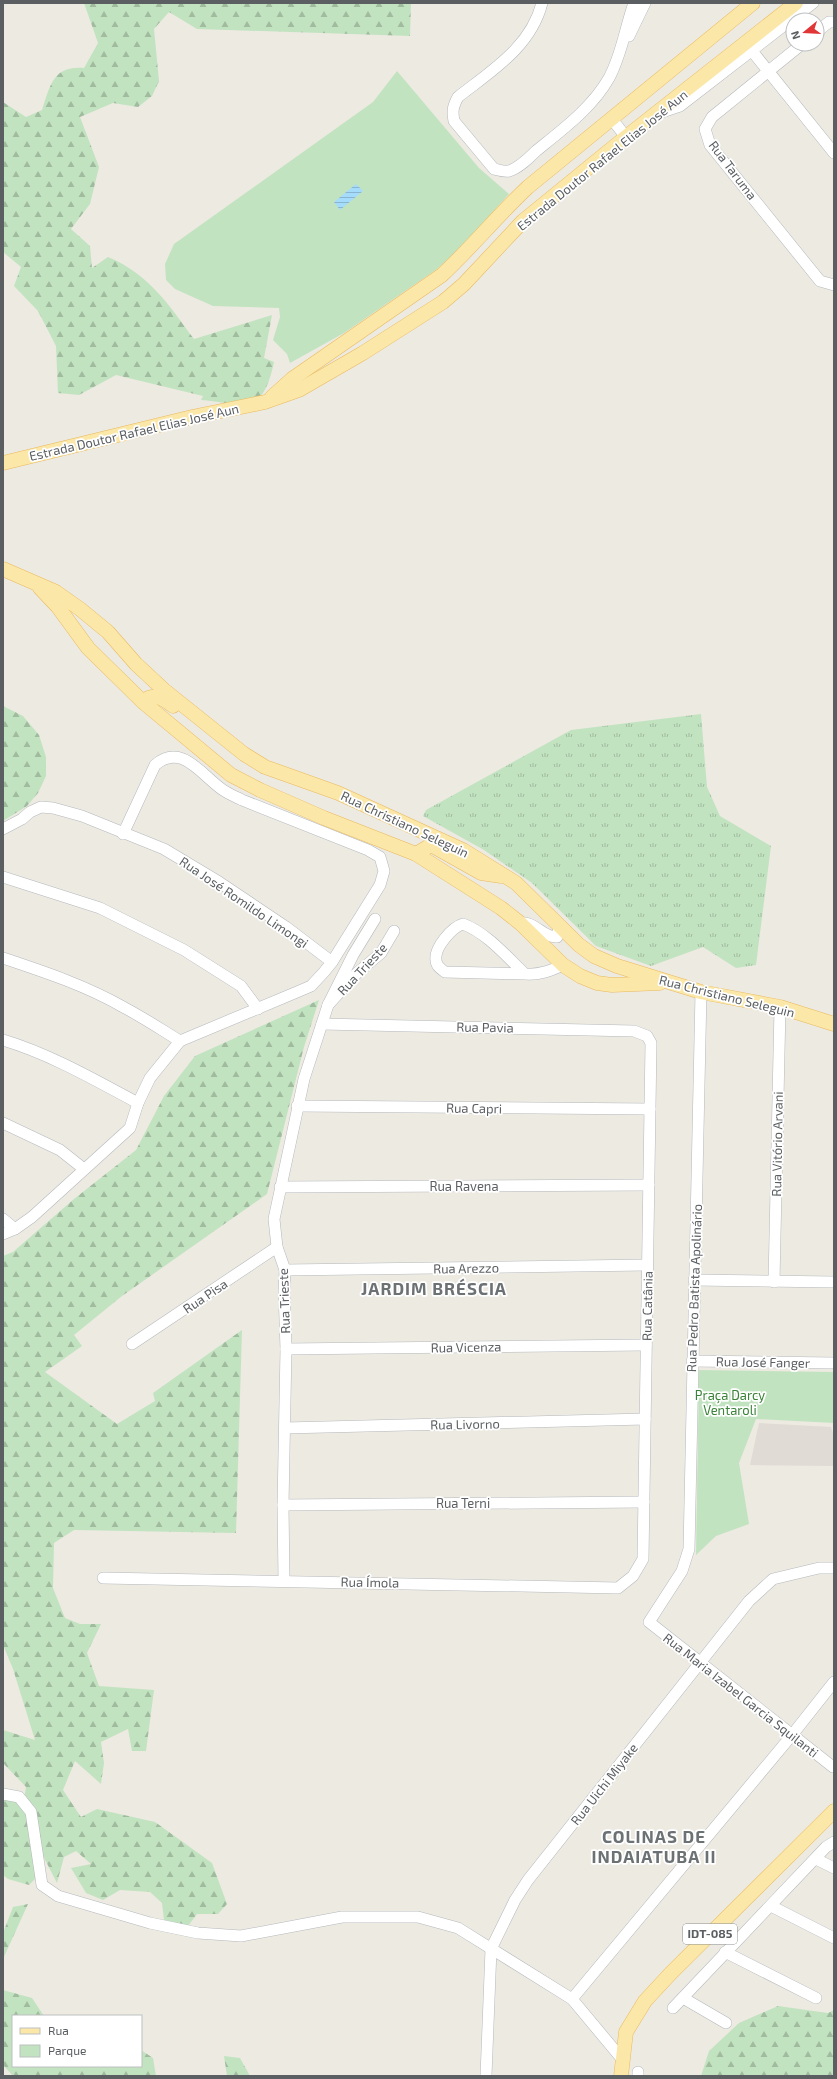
<svg xmlns="http://www.w3.org/2000/svg" width="837" height="2079" font-family="'Exo 2',sans-serif">
	<style>
		.education { fill: #e0dbd4 }
		.grass { fill: url(#grass-tufts) }
		.forest { fill: url(#forest-firs) }
		.park { fill: #c2e3c0 }
		.water { fill: url(#water-rules) }
		.lines { fill: none; stroke-linecap: round; stroke-linejoin: round }
		.minor-casing { stroke: #b5b8bc; stroke-width: 12 }
		.major-casing { stroke: #eab95e; stroke-width: 15 }
		.minor { stroke: #fff; stroke-width: 11 }
		.major { stroke: #fbe8a9; stroke-width: 14 }
		.labels { text-anchor: middle; stroke-width: 3.5; stroke-linejoin: round; paint-order: stroke }
		.shield { fill: #fff; stroke: #8c8f91; stroke-width: 1 }
		.shield-label { font-size: 12px; font-weight: bold; fill: #5b5f62 }
		.street-label { font-size: 13px; fill: #5b5f62; stroke: #fff }
		.park-label { font-size: 13px; fill: #3b8339; stroke: #fff }
		.district-label { font-size: 17px; font-weight: bold; letter-spacing: 1px; fill: #6c7174; stroke: #fff }
	</style>
	<defs>
		<pattern id="grass-tufts" width="24" height="20" patternUnits="userSpaceOnUse"><rect width="24" height="20" fill="#c2e3c0"/><path d="M3 7l-1-3M5 7V3M7 7l1-3M15 17l-1-3M17 17v-4M19 17l1-3" fill="none" stroke="#a1bb9f"/></pattern>
		<pattern id="forest-firs" width="22" height="20" patternUnits="userSpaceOnUse"><rect width="22" height="20" fill="#c2e3c0"/><path d="M5 1l3.5 6h-7zM16 11l3.5 6h-7z" fill="#a1bb9f"/></pattern>
		<pattern id="water-rules" width="6" height="5" patternUnits="userSpaceOnUse"><rect width="6" height="5" fill="#a5dbfb"/><path d="M0 2.5h6" fill="none" stroke="#89b5cf"/></pattern>
	</defs>
	<rect width="100%" height="100%" fill="#edeae2"/>
	<!-- education -->
	<path class="education" d="M759 1423 831 1427 834 1436V1503L833 1466 750 1465Z"/>
	<!-- grass -->
	<path class="grass" d="M701 714 707 787 720 816 771 846 756 965 736 968 703 947 651 966 596 946 532 883 484 850 423 816 426 810 571 730Z"/>
	<!-- forest -->
	<g class="forest">
		<path d="M84 3H411L410 36 197 29 169 12 154 29 159 81 152 96 138 107 113 103 80 117 99 167 90 204 71 229 90 246 92 268 108 257C149 274 169 305 194 339L272 315 264 358 274 362C262 417 246 404 201 400L203 396 116 375 79 395 58 393 56 346 38 311 14 286 21 267 3 252V102L26 117 42 110C50 86 53 65 84 68L98 43Z"/>
		<path d="M3 706 23 716 39 735 46 757V776L38 793 27 806 3 821Z"/>
		<path d="M319 1000 304 1047 267 1194 122 1296 74 1335 82 1346 45 1372 117 1424 155 1401 153 1393 242 1330 236 1533 74 1530 54 1543 53 1588 65 1618 80 1624H101L87 1653 99 1686 154 1690 146 1751H132L128 1729 101 1742 104 1763 101 1784 75 1761 63 1790 81 1817 97 1809 155 1822 212 1863 227 1904 218 1914H197L188 1926 164 1920 162 1903 150 1892 120 1890 103 1900 86 1893 71 1868 91 1864 76 1851 64 1857 57 1883 38 1846 37 1877 29 1885 8 1879 3 1875V1797L24 1800 26 1787 3 1763V1730L35 1740 13 1669 3 1645V1256L13 1252 74 1199 136 1150 164 1096 195 1056Z"/>
		<path d="M28 1904 3 1959V1933L13 1907Z"/>
		<path d="M3 1990 32 1998 44 2016H13V2066H141V2050L153 2058 156 2076H13L3 2065Z"/>
		<path d="M778 2006 828 2013 834 2010V2076H701L709 2051 739 2023Z"/>
		<path d="M224 2056 240 2058 250 2076H227Z"/>
	</g>
	<!-- park -->
	<g class="park">
		<path d="M397 71 479 168 509 194 458 250 437 269 344 333 290 363 287 354 273 340 280 317 279 308 213 306 175 289 166 280 165 264 174 244 373 102Z"/>
		<path d="M699 1370 834 1372V1423L756 1419 739 1463 749 1524 716 1536 696 1555Z"/>
	</g>
	<!-- water -->
	<path class="water" d="M356 184 363 191 340 210 334 202Z"/>
	<g class="lines">
		<defs>
			<g id="minor">
				<path d="M542 3C531 47 491 71 458 97 453 106 452 111 454 121L494 169C499 170 504 172 509 171 519 168 529 158 536 151 562 130 592 108 609 78 622 54 625 28 634 3"/>
				<path d="M817 32 829 22H834"/>
				<path d="M629 36 645 3"/>
				<path d="M802 44 712 117 705 129 710 145 820 281 834 285"/>
				<path d="M752 51 834 153"/>
				<path d="M659 113 680 106 813 3"/>
				<path d="M611 118 626 137"/>
				<path d="M3 829 22 819 30 812 41 807 53 808 82 816 164 849 219 882 286 927 332 962"/>
				<path d="M3 877 100 908 184 950 241 986 258 1009"/>
				<path d="M375 919 353 955 328 1005 357 973 381 953 394 931"/>
				<path d="M520 923C535 921 543 938 557 937L559 927"/>
				<path d="M3 958C45 972 87 986 125 1008 144 1018 162 1030 180 1041"/>
				<path d="M525 974C507 957 487 933 463 924 452 927 434 948 436 960 436 966 441 969 445 972L525 974C539 975 550 971 563 965"/>
				<path d="M701 992 689 1549 682 1571 649 1622 833 1767"/>
				<path d="M3 1040C50 1054 95 1080 138 1103"/>
				<path d="M297 1106 650 1109"/>
				<path d="M3 1123 60 1150 84 1169"/>
				<path d="M280 1187 649 1185"/>
				<path d="M3 1219 15 1229"/>
				<path d="M3 1234 15 1229 32 1217 130 1128 138 1103 150 1078 180 1041 297 992 311 986 324 972 332 962 380 885 384 871 380 857 368 850 242 800C236 797 229 794 223 790 201 775 182 742 155 765L123 834"/>
				<path d="M285 1270 647 1265"/>
				<path d="M694 1280 834 1282"/>
				<path d="M774 1282 780 1007"/>
				<path d="M132 1344 277 1247"/>
				<path d="M286 1349 646 1345"/>
				<path d="M692 1361 834 1363"/>
				<path d="M285 1428 645 1419"/>
				<path d="M283 1505 644 1502"/>
				<path d="M103 1578 618 1588 633 1576 643 1559 651 1043 647 1036 634 1031 322 1024"/>
				<path d="M284 1580 283 1505 286 1349 284 1291 285 1270 277 1247 274 1219 304 1079 328 1005"/>
				<path d="M3 1794 19 1797 31 1812 42 1885 58 1896 150 1923 198 1933 241 1936 342 1917H418L458 1928 572 1999 622 2059"/>
				<path d="M816 1859 834 1868"/>
				<path d="M771 1906 834 1938"/>
				<path d="M725 1952 816 1998"/>
				<path d="M683 1998 726 2023"/>
				<path d="M572 1999 792 1735 834 1682"/>
				<path d="M673 2008 826 1847 834 1842"/>
				<path d="M638 2072V2076"/>
				<path d="M486 2076 491 1949 515 1900 528 1880 749 1601 773 1579 819 1568H834"/>
			</g>
			<g id="major">
				<path d="M272 397 292 379 442 275C472 247 498 215 528 187L753 3"/>
				<path d="M3 463 192 417 265 402 299 390 363 353 443 302 464 284 523 221 626 137 796 3"/>
				<path d="M3 569 56 592 80 609 108 632 136 664 164 690 244 754 265 767 338 793 463 850 516 883 579 945 594 956 617 966 701 992 780 1007 834 1024"/>
				<path d="M40 588 58 607 88 648 143 702 231 775 260 790 324 818 416 854 501 908 520 923 563 965 580 976 597 983 612 985 660 983"/>
				<path d="M143 702C153 692 163 698 173 706"/>
				<path d="M416 854 431 845 481 873 501 876"/>
				<path d="M621 2076 626 2032 645 2001 671 1973 834 1811"/>
			</g>
		</defs>
		<!-- minor casing -->
		<use href="#minor" class="minor-casing"/>
		<!-- major casing -->
		<use href="#major" class="major-casing"/>
		<!-- minor -->
		<use href="#minor" class="minor"/>
		<!-- major -->
		<use href="#major" class="major"/>
	</g>
	<g class="labels">
		<!-- shield labels -->
		<rect class="shield" x="683" y="1924" width="54" height="20" rx="3"/>
		<g class="shield-label">
			<text x="710" y="1938">IDT-085</text>
		</g>
		<!-- street labels -->
		<g class="street-label">
			<text transform="translate(602 160) rotate(-39)" y="5">Estrada Doutor Rafael Elias José Aun</text>
			<text transform="translate(733 170) rotate(53)" y="5">Rua Taruma</text>
			<text transform="translate(134 432) rotate(-13)" y="5">Estrada Doutor Rafael Elias José Aun</text>
			<text transform="translate(405 824) rotate(25)" y="5">Rua Christiano Seleguin</text>
			<text transform="translate(244 902) rotate(34)" y="5">Rua José Romildo Limongi</text>
			<text transform="translate(362 969) rotate(-47)" y="5">Rua Trieste</text>
			<text transform="translate(727 996) rotate(14)" y="5">Rua Christiano Seleguin</text>
			<text transform="translate(485 1027) rotate(1)" y="5">Rua Pavia</text>
			<text transform="translate(474 1108) rotate(1)" y="5">Rua Capri</text>
			<text transform="translate(777 1144) rotate(-89)" y="5">Rua Vitório Arvani</text>
			<text x="464" y="1191">Rua Ravena</text>
			<text transform="translate(466 1268) rotate(-1)" y="5">Rua Arezzo</text>
			<text transform="translate(694 1288) rotate(-88)" y="5">Rua Pedro Batista Apolinário</text>
			<text transform="translate(205 1296) rotate(-34)" y="5">Rua Pisa</text>
			<text transform="translate(284 1301) rotate(-92)" y="5">Rua Trieste</text>
			<text transform="translate(647 1306) rotate(-89)" y="5">Rua Catânia</text>
			<text transform="translate(466 1347) rotate(-1)" y="5">Rua Vicenza</text>
			<text transform="translate(763 1362) rotate(1)" y="5">Rua José Fanger</text>
			<text transform="translate(465 1424) rotate(-1)" y="5">Rua Livorno</text>
			<text x="463" y="1508">Rua Terni</text>
			<text transform="translate(370 1582) rotate(1)" y="5">Rua Ímola</text>
			<text transform="translate(741 1695) rotate(38)" y="5">Rua Maria Izabel Garcia Squilanti</text>
			<text transform="translate(604 1784) rotate(-52)" y="5">Rua Uichi Miyake</text>
		</g>
		<!-- park labels -->
		<g class="park-label">
			<text x="730" y="1400">Praça Darcy<tspan x="730" dy="15">Ventaroli</tspan></text>
		</g>
		<!-- district labels -->
		<g class="district-label">
			<text x="434" y="1295">JARDIM BRÉSCIA</text>
			<text x="654" y="1843">COLINAS DE<tspan x="654" dy="20">INDAIATUBA II</tspan></text>
		</g>
	</g>
	<!-- border -->
	<rect width="837" height="2079" fill="none" stroke="#5b5f62" stroke-width="8"/>
	<!-- legend -->
	<rect x="12" y="2015" width="130" height="52" fill="#ffffff" stroke="#bdbfc0"/>
	<rect x="20" y="2028" width="20" height="6" fill="#fbe8a9" stroke="#bdbfc0"/>
	<text x="48" y="2035" font-size="12" fill="#5b5f62">Rua</text>
	<rect x="20" y="2045" width="20" height="12" fill="#c2e3c0" stroke="#bdbfc0"/>
	<text x="48" y="2055" font-size="12" fill="#5b5f62">Parque</text>
	<!-- north arrow -->
	<g transform="translate(805 32) rotate(252)"><circle r="19" fill="#ffffff" stroke="#bdbfc0"/>
	<path d="M0-3L7 15L0 10L-7 15Z" fill="#e03635"/>
	<text y="-6" font-size="11" font-weight="bold" text-anchor="middle" fill="#5b5f62">N</text>
	</g>
</svg>
